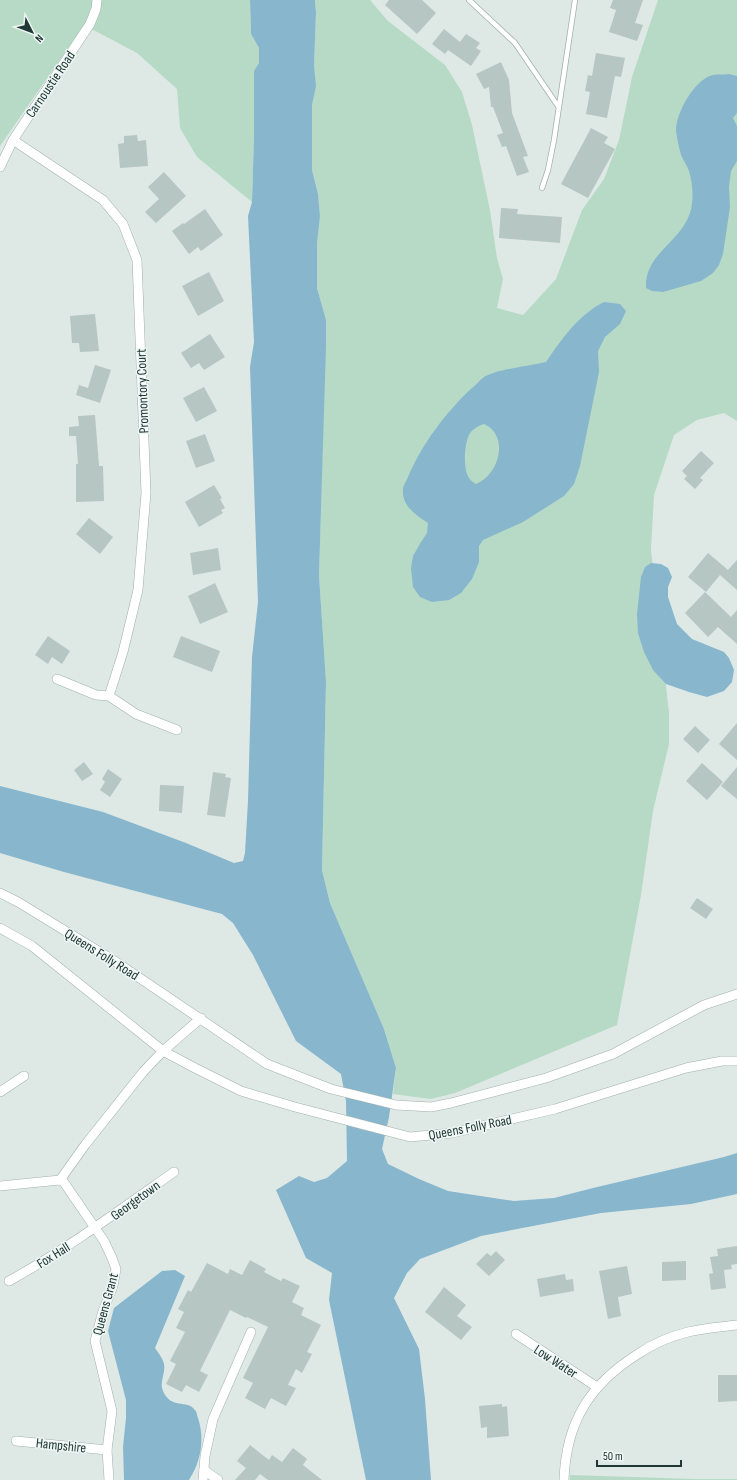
<svg xmlns="http://www.w3.org/2000/svg" width="737" height="1480" font-family="'Sofia Sans Condensed',sans-serif">
	<style>
		.green { fill: #b7dac6 }
		.water { fill: #87b6cd; fill-rule: evenodd }
		.building { fill: #b6c6c2 }
		.lines { fill: none; stroke-linecap: round; stroke-linejoin: round }
		.lane-casing { stroke: #a1b0ad; stroke-width: 6 }
		.street-casing { stroke: #a1b0ad; stroke-width: 10 }
		.lane { stroke: #fff; stroke-width: 4.5 }
		.street { stroke: #fff; stroke-width: 9 }
		.labels { text-anchor: middle; stroke-width: 3; stroke-linejoin: round; paint-order: stroke }
		.street-label { font-size: 14px; fill: #203835; stroke: #eef6f3 }
	</style>
	<rect width="100%" height="100%" fill="#dee9e6"/>
	<!-- green -->
	<g class="green">
		<path d="M0 0H250L251 34 259 48V63L254 72V136L252 202 197 157 180 128 177 89 137 53 84 25 0 146Z"/>
		<path d="M315 0H370L388 21 445 65 462 92 472 125 490 210 497 258 503 279 497 308 523 315 556 279 582 210 604 179 619 140 632 77 658 0H737V421L724 413 697 420 674 435 654 495 651 550 669 713V744L653 811 641 895 617 1025 455 1093 431 1099 393 1094 396 1068 384 1029 330 903 322 870 326 682 319 575 326 321 317 288V244L320 216 318 194 312 170V105L315 86 314 66 316 13Z"/>
		<path d="M570 1475 695 1479H737V1480H570Z"/>
	</g>
	<!-- water -->
	<g class="water">
		<path d="M250 0H315L316 13 314 66 316 86 312 105V170L318 194 320 216 317 244V288L326 320V346L319 575 326 682 322 870 330 903 384 1029 396 1068 389 1117 382 1149 388 1164 419 1179 448 1191 514 1201 554 1198 593 1188 724 1157 737 1153V1194L691 1204 601 1213 481 1236 420 1259 407 1273 394 1298 419 1349 425 1399 431 1480H366L329 1300 332 1273 306 1258 276 1190 299 1176 314 1182 327 1178 347 1161 346 1101 341 1074 296 1041 253 955 233 923 222 914 64 872 0 853V786L103 812 186 843 234 863 243 861 245 853 248 801 252 657 258 602 250 367 254 342 248 216 252 202 254 136V71L259 63V48L251 34Z"/>
		<path d="M729 74 737 76V113L733 118 737 126V161L731 171 729 187 730 207 723 254 719 265 713 273 701 281 663 292 652 291 646 288C644 254 681 242 690 213 694 201 693 184 689 171 687 165 683 160 681 155 679 148 677 138 676 131 676 112 695 79 713 75 718 74 724 75 729 74Z"/>
		<path d="M604 302 620 304 626 311 620 324 605 337 598 351 599 372 580 466 574 484 564 496 523 522 483 540 479 546V562L472 579 461 593 449 600 432 602 420 597 413 587 411 568 413 556 421 542 427 533 428 523C416 515 401 506 403 488 404 484 407 480 408 477 422 444 446 412 472 388 476 385 480 380 484 377 497 369 530 366 546 362 562 339 578 315 604 302ZM484 424C510 435 499 476 476 484 474 483 471 481 469 478 463 468 464 446 469 435 471 430 478 426 484 424Z"/>
		<path d="M651 563 661 564 668 568 672 577 668 587V597L677 624 692 639 724 652 729 658 734 670 732 682 724 691 707 697 689 692 666 684 653 670 644 652 638 633 637 614 641 577 645 567Z"/>
		<path d="M175 1270 185 1276 155 1348C158 1352 163 1359 164 1364 166 1372 159 1383 163 1391 171 1410 187 1399 195 1410 197 1412 197 1416 198 1418 205 1439 201 1462 189 1480H124L123 1447 126 1418V1400L108 1331 114 1308 162 1271Z"/>
	</g>
	<!-- building -->
	<g class="building">
		<path d="M389 0H422L436 13 417 34 385 5Z"/>
		<path d="M613 0H643L635 23 643 25 637 41 609 32 616 10 610 8Z"/>
		<path d="M444 29 460 42 466 34 480 43 476 48 481 51 471 66 448 50 445 54 432 44Z"/>
		<path d="M596 53 625 58 621 77 615 76 607 118 586 114 590 92 585 91 588 75 592 76Z"/>
		<path d="M501 62 509 80 512 113 528 156 523 157 529 172 517 176 506 146 502 147 497 135 503 133 493 107H491L489 87 484 89 476 74Z"/>
		<path d="M591 128 608 137 604 143 615 149 588 198 561 184Z"/>
		<path d="M137 135 138 141 146 140 148 166 120 168 118 144 124 143V136Z"/>
		<path d="M164 172 186 196 156 223 145 212 159 199 148 187Z"/>
		<path d="M501 208 518 209 517 214 562 217 560 243 499 238Z"/>
		<path d="M205 209 223 235 201 251 198 247 189 254 172 231 183 223 184 224Z"/>
		<path d="M209 272 224 301 198 316 182 286Z"/>
		<path d="M95 314 99 351 80 352 79 343H72L70 316Z"/>
		<path d="M210 334 225 357 204 370 199 363 191 368 181 353Z"/>
		<path d="M95 365 111 370 100 403 76 395 79 385 88 388Z"/>
		<path d="M204 387 217 411 196 422 183 398Z"/>
		<path d="M95 415 99 466H103L104 501 76 502V464H78L76 436H69V427L79 426 78 416Z"/>
		<path d="M205 434 215 461 196 468 186 441Z"/>
		<path d="M701 451 714 463 700 478 703 480 695 489 684 479 687 476 682 471Z"/>
		<path d="M214 485 222 498 220 499 225 508 221 510 223 513 199 527 185 502Z"/>
		<path d="M89 518 113 537 100 554 76 534Z"/>
		<path d="M218 548 221 570 193 575 190 553Z"/>
		<path d="M708 553 728 570 737 560V590L720 575 706 592 688 577Z"/>
		<path d="M215 583 228 612 200 624 188 596Z"/>
		<path d="M705 592 731 617 737 610V644L718 627 708 637 685 613Z"/>
		<path d="M48 636 70 651 62 664 52 657 48 664 35 655Z"/>
		<path d="M181 636 220 651 212 672 173 657Z"/>
		<path d="M737 723V760L719 744Z"/>
		<path d="M695 726 710 740 698 753 683 739Z"/>
		<path d="M84 762 93 774 82 781 74 770Z"/>
		<path d="M702 763 723 782 707 800 686 781Z"/>
		<path d="M737 767V799L721 786Z"/>
		<path d="M108 769 122 779 110 797 100 790 105 782 102 779Z"/>
		<path d="M213 772 226 774 225 777 231 778 225 817 207 815Z"/>
		<path d="M160 785 184 786 182 813 159 811Z"/>
		<path d="M697 898 713 909 706 919 690 908Z"/>
		<path d="M737 1246V1264L731 1265 732 1269 724 1270 726 1288 711 1290 709 1274 713 1273 710 1257 718 1256 717 1249Z"/>
		<path d="M496 1251 505 1260 489 1276 476 1264 487 1253 491 1256Z"/>
		<path d="M250 1260 266 1269 264 1272 281 1281 283 1278 300 1286 292 1302 304 1308 301 1315 321 1325 307 1352 312 1354 302 1373 296 1369 288 1385 296 1388 286 1406 271 1398 265 1409 245 1398 253 1383 243 1378 268 1327 247 1317 246 1318 230 1310 200 1371 208 1375 199 1392 186 1385 182 1392 166 1384 176 1364 170 1361 185 1332 176 1328 184 1312 178 1309 188 1290 191 1292 207 1263 228 1274 230 1269 242 1275Z"/>
		<path d="M686 1261V1280L662 1281V1262Z"/>
		<path d="M627 1266 632 1294 618 1297 621 1316 608 1319 599 1271Z"/>
		<path d="M565 1274 566 1280 573 1279 574 1291 540 1297 537 1279Z"/>
		<path d="M444 1287 466 1305 457 1316 472 1327 461 1340 425 1312Z"/>
		<path d="M718 1375H737V1401L718 1402Z"/>
		<path d="M502 1404V1407L507 1406 509 1436 487 1438V1427L481 1428 479 1406Z"/>
		<path d="M250 1445 269 1460 272 1455 282 1462 293 1448 307 1459 303 1465 322 1480H268L260 1474 255 1480H235L246 1468 237 1461Z"/>
	</g>
	<g class="lines">
		<defs>
			<g id="lane">
				<path d="M469 0 515 43 558 106"/>
				<path d="M542 188 548 170 554 140 575 0"/>
			</g>
			<g id="street">
				<path d="M13 140 103 200 123 224 137 260 146 493 138 590 123 652 109 696"/>
				<path d="M0 167 13 140 90 24 96 9 97 0"/>
				<path d="M57 679 96 695 109 696 136 714 177 730"/>
				<path d="M0 893 18 902 113 960 267 1064 331 1089 396 1105 431 1107 451 1103 546 1078 613 1054 704 1005 737 994"/>
				<path d="M0 928 32 946 163 1051 195 1068 241 1091 295 1107 410 1137 452 1133 555 1109 686 1068 722 1061H737"/>
				<path d="M0 1092 24 1076"/>
				<path d="M60 1180 85 1145 143 1072 163 1051 201 1018"/>
				<path d="M0 1186 60 1180 63 1181 104 1241 112 1258 116 1269 113 1286 103 1311 95 1341 112 1411 107 1450 109 1480"/>
				<path d="M9 1281C67 1249 120 1210 174 1172"/>
				<path d="M516 1334 597 1387"/>
				<path d="M16 1441 107 1450"/>
				<path d="M204 1470 218 1480"/>
				<path d="M203 1480 205 1456 213 1419 251 1332"/>
				<path d="M564 1480C566 1422 590 1384 638 1354 653 1344 671 1336 688 1332 704 1328 721 1327 737 1325"/>
			</g>
		</defs>
		<!-- lane casing -->
		<use href="#lane" class="lane-casing"/>
		<!-- street casing -->
		<use href="#street" class="street-casing"/>
		<!-- lane -->
		<use href="#lane" class="lane"/>
		<!-- street -->
		<use href="#street" class="street"/>
	</g>
	<g class="labels">
		<!-- street labels -->
		<g class="street-label">
			<text transform="translate(50 84) rotate(-56)" y="5">Carnoustie Road</text>
			<text transform="translate(142 391) rotate(-92)" y="5">Promontory Court</text>
			<text transform="translate(102 954) rotate(32)" y="5">Queens Folly Road</text>
			<text transform="translate(470 1127) rotate(-11)" y="5">Queens Folly Road</text>
			<text transform="translate(135 1200) rotate(-36)" y="5">Georgetown</text>
			<text transform="translate(53 1255) rotate(-32)" y="5">Fox Hall</text>
			<text transform="translate(105 1304) rotate(-75)" y="5">Queens Grant</text>
			<text transform="translate(556 1361) rotate(33)" y="5">Low Water</text>
			<text transform="translate(61 1445) rotate(6)" y="5">Hampshire</text>
		</g>
	</g>
	<!-- north arrow -->
	<g transform="translate(32 32) rotate(132)" stroke="#eef6f3" stroke-width="3" paint-order="stroke">
	<path d="M0-3L7 15L0 10L-7 15Z" fill="#203835"/>
	<text y="-6" font-size="11" font-weight="bold" text-anchor="middle" fill="#203835">N</text>
	</g>
	<!-- scale -->
	<path d="M597 1460v6h84v-6" fill="none" stroke="#203835" stroke-width="2"/>
	<text x="603" y="1460" font-size="12" fill="#203835" stroke="#eef6f3" stroke-width="3" paint-order="stroke">50 m</text>
</svg>
